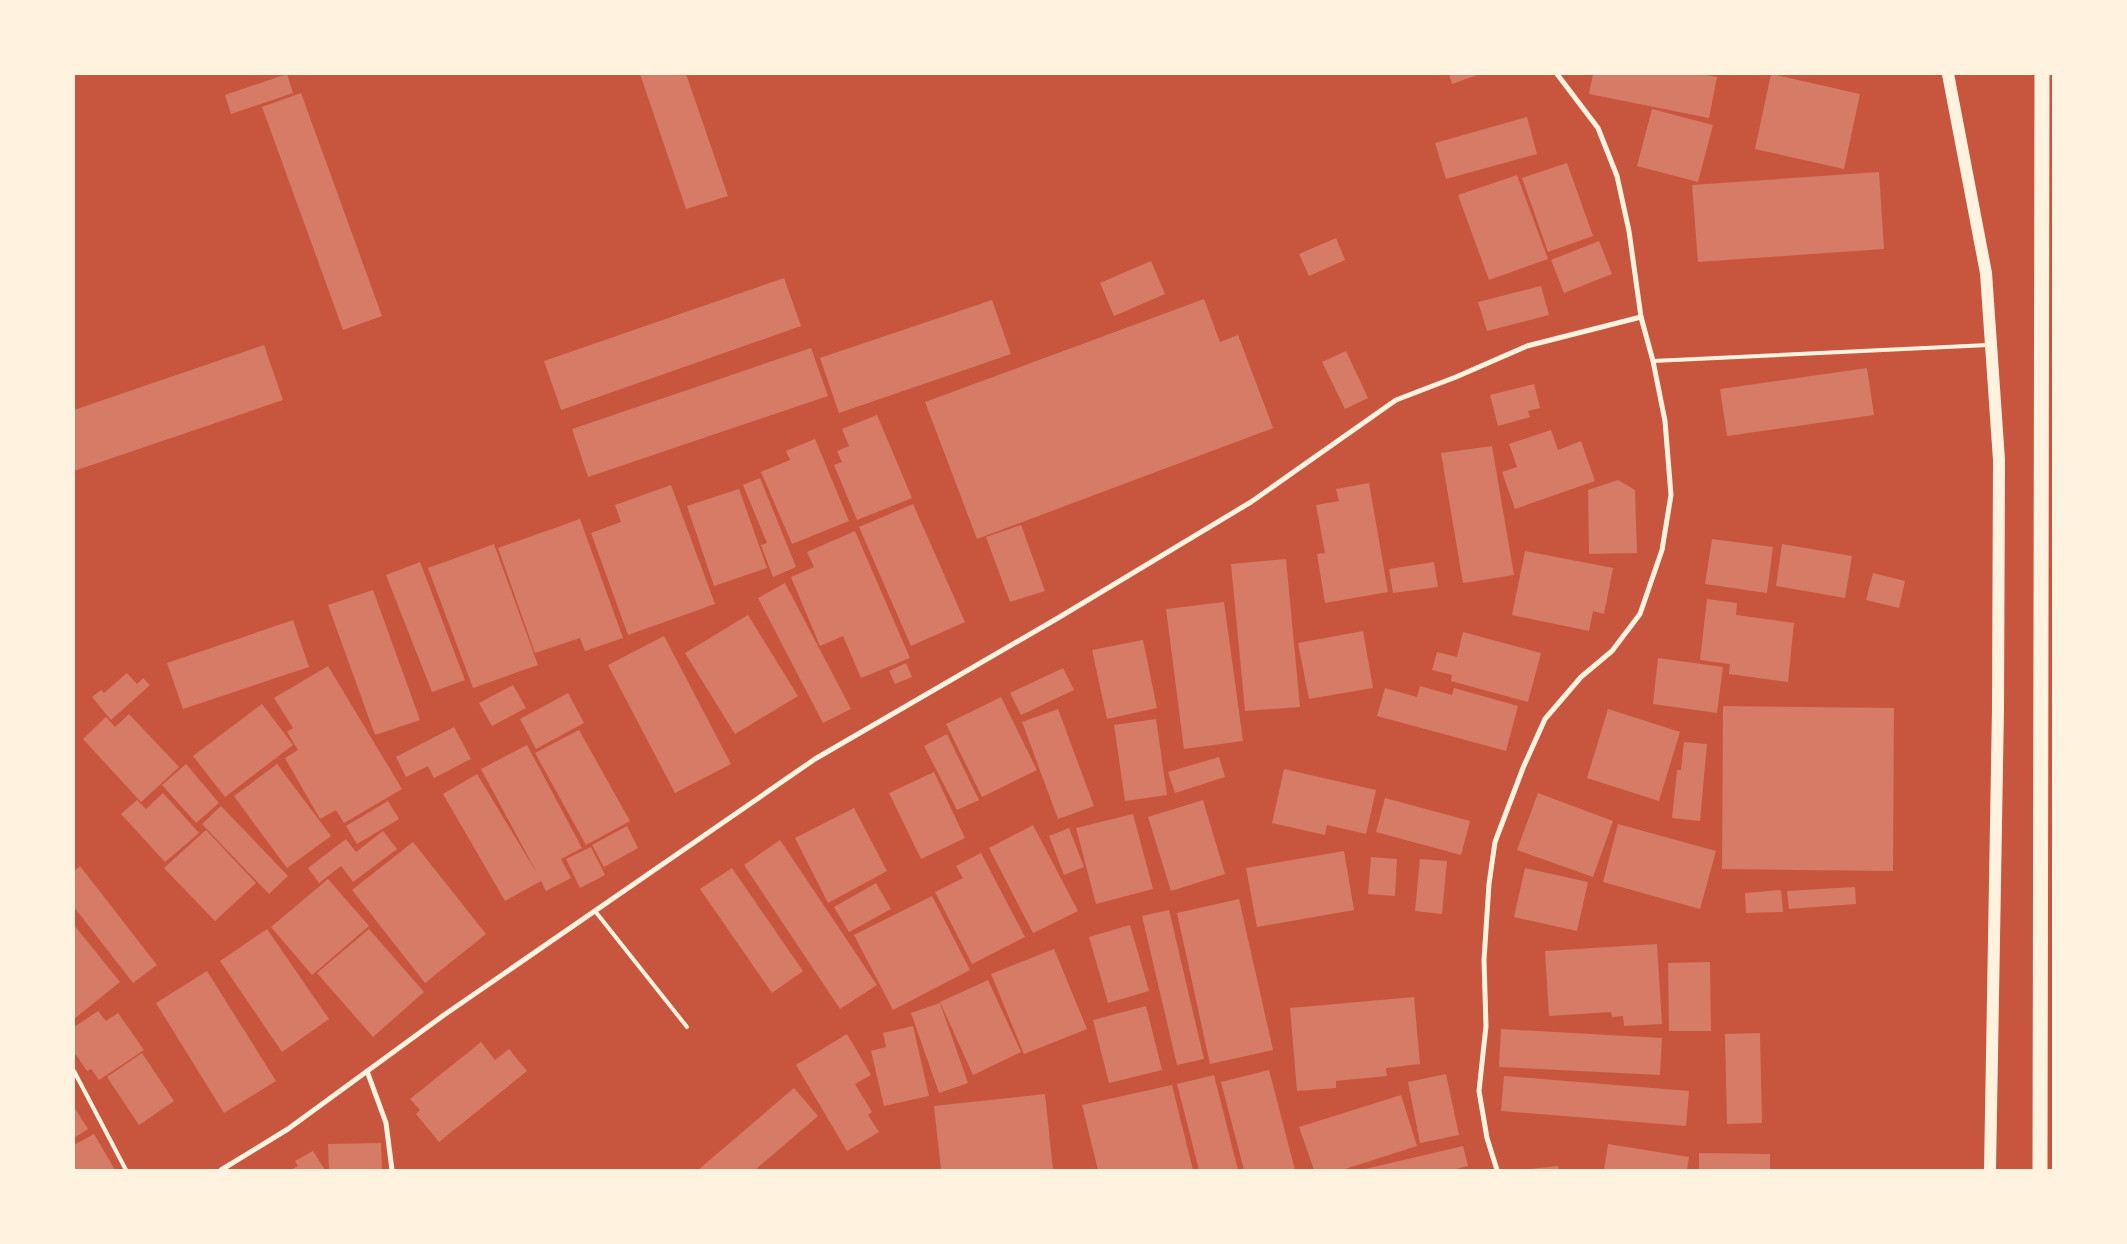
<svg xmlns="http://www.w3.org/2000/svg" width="2127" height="1244" font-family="'IBM Plex Sans',sans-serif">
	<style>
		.building { fill: #d67c66 }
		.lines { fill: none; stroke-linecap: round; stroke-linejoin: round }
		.service { stroke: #fff3e0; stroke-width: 4 }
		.minor { stroke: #fff3e0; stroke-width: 5 }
		.primary { stroke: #fff3e0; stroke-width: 12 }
		.motorway { stroke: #fff3e0; stroke-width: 15 }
	</style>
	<rect width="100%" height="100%" fill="#c8553d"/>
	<!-- building -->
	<g class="building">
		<path d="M287 74 293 93 231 114 225 95Z"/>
		<path d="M640 74H686L728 196 686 209Z"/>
		<path d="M1449 74H1480L1452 84Z"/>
		<path d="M1593 74H1700L1717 77 1709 118 1589 94Z"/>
		<path d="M1771 74 1860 94 1844 169 1755 149Z"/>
		<path d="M301 93 382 316 343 330 262 107Z"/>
		<path d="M1652 109 1713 125 1698 182 1637 166Z"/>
		<path d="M1527 117 1537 154 1446 179 1435 143Z"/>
		<path d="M1567 163 1593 236 1548 252 1522 178Z"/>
		<path d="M1879 172 1884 249 1698 262 1692 185Z"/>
		<path d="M1517 175 1548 259 1489 280 1458 195Z"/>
		<path d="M1336 238 1345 260 1309 276 1299 254Z"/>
		<path d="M1599 241 1612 274 1564 293 1551 260Z"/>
		<path d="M1151 261 1165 294 1114 316 1100 283Z"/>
		<path d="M784 278 801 326 561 410 544 361Z"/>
		<path d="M1541 286 1549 315 1487 331 1478 302Z"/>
		<path d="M1204 299 1220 342 1238 335 1273 428 977 539 925 402Z"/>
		<path d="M992 300 1011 354 839 413 820 358Z"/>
		<path d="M264 345 283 400 74 471V410Z"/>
		<path d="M811 348 828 396 588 477 572 429Z"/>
		<path d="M1346 351 1368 398 1345 409 1322 362Z"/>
		<path d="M1867 368 1874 415 1727 436 1720 389Z"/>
		<path d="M1534 384 1540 408 1528 411 1530 417 1498 426 1490 395Z"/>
		<path d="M877 415 912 498 857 520 834 465 842 462 837 451 849 446 842 429Z"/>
		<path d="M1551 430 1558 450 1581 441 1595 481 1515 509 1502 472 1517 467 1509 444Z"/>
		<path d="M815 439 849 521 792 544 761 472 790 460 786 451Z"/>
		<path d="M1492 446 1514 575 1463 583 1441 453Z"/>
		<path d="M760 478 796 567 773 577 761 545 767 543 743 485Z"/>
		<path d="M1618 480 1635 490 1637 553 1589 554 1588 490Z"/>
		<path d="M1369 483 1388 592 1325 603 1317 554 1325 553 1316 505 1339 501 1336 489Z"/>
		<path d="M671 485 715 604 628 635 591 533 621 522 615 505Z"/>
		<path d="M739 489 767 568 714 586 687 506Z"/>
		<path d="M913 504 965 622 911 646 859 527Z"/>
		<path d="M580 519 623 638 585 651 580 638 535 653 498 548Z"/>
		<path d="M1021 525 1045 591 1010 602 986 537Z"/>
		<path d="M855 531 910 658 861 678 843 636 820 646 791 577 814 567 807 552Z"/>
		<path d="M1712 539 1773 547 1767 593 1705 584Z"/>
		<path d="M494 544 538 665 473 688 428 568Z"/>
		<path d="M1782 544 1852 556 1845 598 1776 586Z"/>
		<path d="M1525 551 1613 568 1604 614 1593 611 1589 631 1512 615Z"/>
		<path d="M1286 559 1300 707 1245 711 1231 564Z"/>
		<path d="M420 562 465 680 432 692 386 575Z"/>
		<path d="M1434 562 1438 587 1393 593 1389 569Z"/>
		<path d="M1873 573 1905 581 1899 608 1866 600Z"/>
		<path d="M785 583 851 709 823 723 758 598Z"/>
		<path d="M373 590 420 720 375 735 328 605Z"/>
		<path d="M1707 599 1737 603 1736 615 1794 623 1788 682 1729 674 1730 664 1700 660Z"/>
		<path d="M1224 602 1243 741 1184 749 1166 609Z"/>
		<path d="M748 615 798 696 735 734 685 653Z"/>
		<path d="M293 620 309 667 183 709 167 663Z"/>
		<path d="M1363 631 1373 688 1309 699 1298 643Z"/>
		<path d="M1463 632 1541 653 1528 702 1451 681 1452 675 1432 670 1437 652 1457 657Z"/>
		<path d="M664 636 731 764 675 793 608 665Z"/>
		<path d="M1143 640 1157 708 1107 719 1092 650Z"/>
		<path d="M1658 658 1723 667 1717 713 1653 704Z"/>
		<path d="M906 663 912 677 895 684 889 671Z"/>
		<path d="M328 666 402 789 344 823 336 810 320 819 285 758 298 750 287 732 293 728 274 698Z"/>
		<path d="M1063 668 1074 690 1021 715 1010 693Z"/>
		<path d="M127 673 137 684 143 678 150 685 111 720 92 697 101 690 104 693Z"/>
		<path d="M513 685 526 708 492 726 479 703Z"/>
		<path d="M1420 686 1452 695 1454 688 1518 706 1506 751 1377 716 1385 688 1417 697Z"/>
		<path d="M568 693 584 723 536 749 520 719Z"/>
		<path d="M1001 697 1037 770 982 797 946 724Z"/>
		<path d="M262 704 293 745 225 797 193 756Z"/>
		<path d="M1723 706 1894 708 1893 871 1722 869Z"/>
		<path d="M1058 709 1094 806 1058 819 1022 722Z"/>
		<path d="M1608 709 1680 732 1659 801 1587 778Z"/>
		<path d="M129 714 179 767 141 802 83 739 106 717 115 727Z"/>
		<path d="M1156 719 1167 795 1125 801 1114 725Z"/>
		<path d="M454 727 471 759 434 778 428 766 406 777 396 757Z"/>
		<path d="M579 730 630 821 586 845 535 753Z"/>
		<path d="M947 734 979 800 957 810 924 746Z"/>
		<path d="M1684 742 1707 744 1700 821 1672 818 1677 770H1681Z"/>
		<path d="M527 745 582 848 561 859 571 878 546 891 541 881 505 901 443 794 477 774 538 875 481 769Z"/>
		<path d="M1219 757 1225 777 1175 793 1168 772Z"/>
		<path d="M186 764 219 803 196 823 162 785Z"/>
		<path d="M277 764 331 836 287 868 234 796Z"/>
		<path d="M1284 769 1376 790 1366 834 1327 825 1325 835 1272 823Z"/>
		<path d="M934 772 965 838 921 859 889 793Z"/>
		<path d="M163 793 199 833 165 862 121 814 137 800 146 809Z"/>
		<path d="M1538 793 1613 821 1593 877 1517 850Z"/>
		<path d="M1385 798 1470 821 1461 855 1376 832Z"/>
		<path d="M1203 800 1225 874 1171 891 1148 817Z"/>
		<path d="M388 801 399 819 357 844 346 826Z"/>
		<path d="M221 806 288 876 269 894 202 824Z"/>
		<path d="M854 808 887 871 828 903 795 838Z"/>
		<path d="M1133 814 1153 889 1096 904 1076 828Z"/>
		<path d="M1618 824 1716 851 1700 909 1603 882Z"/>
		<path d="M1033 825 1078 911 1033 933 989 848Z"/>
		<path d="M627 826 638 848 604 867 592 845Z"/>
		<path d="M1069 828 1084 867 1064 875 1049 836Z"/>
		<path d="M206 830 256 883 215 921 164 868Z"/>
		<path d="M383 831 397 849 353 882 341 866 319 883 308 868 346 839 356 852Z"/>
		<path d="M780 840 877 985 840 1009 744 865Z"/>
		<path d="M413 842 486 934 425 983 352 890Z"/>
		<path d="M591 847 605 875 580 888 566 859Z"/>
		<path d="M1344 851 1354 910 1257 927 1246 868Z"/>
		<path d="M981 853 1025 937 972 964 935 892 963 878 956 866Z"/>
		<path d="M1371 857 1397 859 1395 896 1368 894Z"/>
		<path d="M1420 859 1447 861 1442 914 1415 911Z"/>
		<path d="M80 866 157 965 133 983 74 907V871Z"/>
		<path d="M732 868 803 971 772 993 700 889Z"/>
		<path d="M1525 868 1588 882 1577 931 1514 917Z"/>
		<path d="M328 879 369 926 312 975 271 927Z"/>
		<path d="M876 883 891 909 849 932 834 907Z"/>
		<path d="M1855 887 1856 904 1789 909 1787 891Z"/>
		<path d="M1781 890 1783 912 1746 913 1745 893Z"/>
		<path d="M932 896 970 970 893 1010 854 935Z"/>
		<path d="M1239 899 1273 1050 1210 1064 1177 913Z"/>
		<path d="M1169 910 1204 1059 1177 1065 1142 916Z"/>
		<path d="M74 925 120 982 74 1019Z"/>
		<path d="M1130 925 1149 991 1108 1003 1089 937Z"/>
		<path d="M267 929 329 1019 282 1052 220 961Z"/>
		<path d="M369 929 424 992 373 1037 317 973Z"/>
		<path d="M1657 944 1662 1024 1624 1026 1623 1016 1612 1017 1611 1012 1549 1016 1545 951Z"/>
		<path d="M1054 949 1087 1029 1024 1054 991 974Z"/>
		<path d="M1710 962 1711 1031H1669L1668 963Z"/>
		<path d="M207 971 276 1081 224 1113 156 1003Z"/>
		<path d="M988 980 1021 1052 973 1075 940 1002Z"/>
		<path d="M1414 997 1420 1064 1386 1068 1387 1076 1336 1081V1088L1297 1091 1290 1008Z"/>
		<path d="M940 1003 968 1083 939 1093 911 1013Z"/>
		<path d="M1146 1006 1162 1070 1109 1083 1093 1020Z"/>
		<path d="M98 1011 106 1021 118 1013 144 1050 99 1080 91 1069 87 1071 74 1052V1027Z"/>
		<path d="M913 1026 929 1096 884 1106 871 1051 886 1047 883 1033Z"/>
		<path d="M1501 1029 1662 1038 1660 1075 1499 1067Z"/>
		<path d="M1760 1033 1762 1123 1727 1124 1725 1034Z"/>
		<path d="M847 1034 871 1075 855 1084 872 1112 868 1115 879 1132 847 1151 796 1065Z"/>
		<path d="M481 1042 495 1060 509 1049 527 1071 439 1142 416 1114 420 1110 410 1099Z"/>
		<path d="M142 1053 174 1101 139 1125 107 1077Z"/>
		<path d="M1269 1070 1295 1170H1244L1221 1082Z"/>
		<path d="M1446 1074 1459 1135 1420 1143 1408 1082Z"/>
		<path d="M1214 1075 1238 1170H1199L1177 1084Z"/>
		<path d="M1504 1076 1689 1091 1686 1126 1501 1111Z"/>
		<path d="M1172 1085 1193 1170H1098L1082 1105Z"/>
		<path d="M794 1088 818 1116 755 1170H698Z"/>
		<path d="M1045 1094 1053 1170H941L934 1106Z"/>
		<path d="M1401 1095 1417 1146 1342 1170H1314L1299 1127Z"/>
		<path d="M74 1107 88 1129 74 1138Z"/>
		<path d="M94 1134 115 1170H75L74 1168V1145Z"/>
		<path d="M381 1143 382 1170H329L328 1144Z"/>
		<path d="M1608 1144 1689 1157 1687 1170H1604Z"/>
		<path d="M1463 1146 1468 1166 1452 1170H1361Z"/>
		<path d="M313 1151 325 1170H291L298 1166 295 1161Z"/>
		<path d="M1699 1153 1770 1154V1170H1699Z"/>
		<path d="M1558 1166 1559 1170H1530V1169Z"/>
	</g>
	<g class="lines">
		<!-- service -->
		<g class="service">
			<path d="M1653 361 1988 345"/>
			<path d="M595 911 687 1027"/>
			<path d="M74 1071 126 1170"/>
		</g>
		<!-- minor -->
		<g class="minor">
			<path d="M367 1071 386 1123 392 1170"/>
			<path d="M221 1170 288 1129 444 1015 815 759 1058 618 1251 502 1396 400 1456 377 1527 346 1641 317"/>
			<path d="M1497 1170 1487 1138 1479 1091 1486 1026 1484 960 1489 884 1495 842 1523 768 1545 719 1581 677 1612 651 1640 614 1662 550 1671 495 1665 421 1653 361 1641 317 1629 231 1617 176 1598 128 1557 74"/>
		</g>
		<!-- primary -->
		<path class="primary" d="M1948 74 1986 273 1999 460 1998 709 1990 1170"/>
		<!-- motorway -->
		<path class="motorway" d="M2040 1170 2042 74"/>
	</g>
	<!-- border -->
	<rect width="2127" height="1244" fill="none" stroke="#fff3e0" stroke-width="150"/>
</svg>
